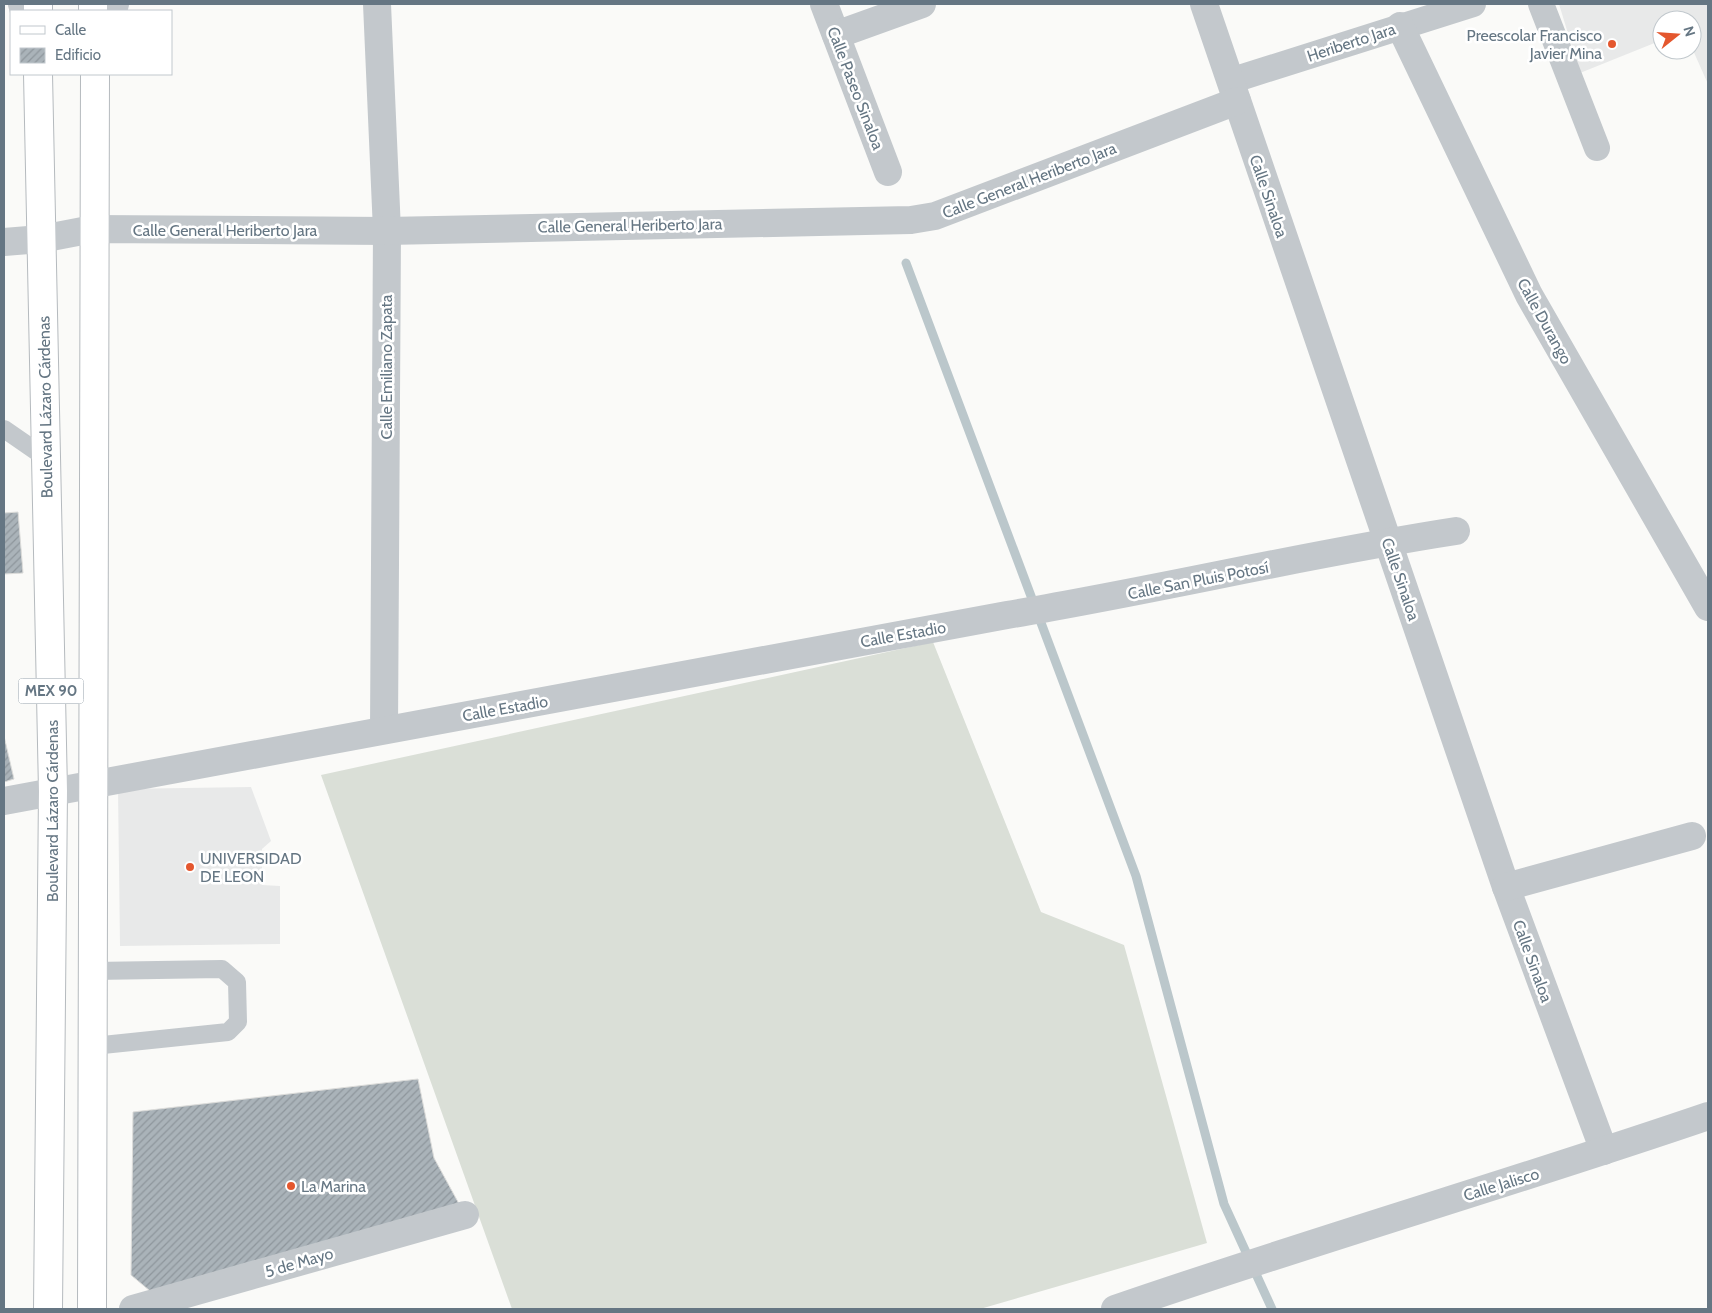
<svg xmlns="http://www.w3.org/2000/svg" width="1712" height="1313" font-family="Cabin,sans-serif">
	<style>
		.built { fill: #e8e9e9 }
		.garden { fill: #dadfd7 }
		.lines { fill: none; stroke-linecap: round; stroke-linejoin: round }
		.stream { stroke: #bbc7cb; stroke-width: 9 }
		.building { fill: url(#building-hatch); stroke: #dcdcda }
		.primary-casing { stroke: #b5babe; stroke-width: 30 }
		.service { stroke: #c3c8cc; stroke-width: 18 }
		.pedestrian { stroke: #c3c8cc; stroke-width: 26 }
		.minor { stroke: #c3c8cc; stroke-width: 28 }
		.tertiary { stroke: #c3c8cc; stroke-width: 28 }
		.primary { stroke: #fff; stroke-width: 28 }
		.poi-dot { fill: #e4572e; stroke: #fff; stroke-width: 2 }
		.labels { text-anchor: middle; stroke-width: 5; stroke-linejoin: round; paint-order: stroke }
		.shield { fill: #fff; stroke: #939fa8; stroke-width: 1 }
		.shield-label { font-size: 15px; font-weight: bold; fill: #657683 }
		.poi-label { font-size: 16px; fill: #657683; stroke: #fff; text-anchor: start }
		.street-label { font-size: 16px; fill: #657683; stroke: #fff }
	</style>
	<defs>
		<pattern id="building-hatch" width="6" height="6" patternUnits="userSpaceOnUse" patternTransform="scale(1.25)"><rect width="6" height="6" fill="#aab3b9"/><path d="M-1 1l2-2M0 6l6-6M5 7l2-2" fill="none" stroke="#8e969c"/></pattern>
	</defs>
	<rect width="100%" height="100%" fill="#fafaf8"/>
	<!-- built -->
	<g class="built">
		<path d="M1559 4H1708V84L1692 48V20H1662V40L1580 73Z"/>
		<path d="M251 787 271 841 262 849V885L280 886V944L120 946 118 789Z"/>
	</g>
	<!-- garden -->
	<path class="garden" d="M933 642 1041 912 1124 945 1207 1243 980 1309H512L321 775Z"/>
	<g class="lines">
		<!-- stream -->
		<path class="stream" d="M906 263 1136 876 1224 1204 1272 1309"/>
	</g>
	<!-- building -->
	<g class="building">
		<path d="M18 512 23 573 4 574V513Z"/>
		<path d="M4 736 14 779 4 782Z"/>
		<path d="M418 1079 434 1158 464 1213 162 1301 131 1275 133 1112Z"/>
	</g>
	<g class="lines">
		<defs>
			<g id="primary">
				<path d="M93 4V11"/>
				<path d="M38 11V4"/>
				<path d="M38 74 53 791 48 1309"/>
				<path d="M92 1309 95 74"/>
			</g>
		</defs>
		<!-- primary casing -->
		<use href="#primary" class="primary-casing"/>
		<!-- service -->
		<g class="service">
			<path d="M4 429 46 458"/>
			<path d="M93 1046 228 1032 238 1022 237 982 222 969 93 971"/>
		</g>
		<!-- pedestrian -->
		<g class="pedestrian">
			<path d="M1541 4 1597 148"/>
			<path d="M1230 81 1473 4"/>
		</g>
		<!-- minor -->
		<g class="minor">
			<path d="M377 4 387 231 384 730"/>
			<path d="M824 4 888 172"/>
			<path d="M1204 4 1506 887 1604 1151"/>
			<path d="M1400 26 1529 295 1708 607"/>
			<path d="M836 35 922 4"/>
			<path d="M4 242 41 239 93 229 387 231 911 220 935 216 1237 101"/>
			<path d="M4 801 1007 615C1157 590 1306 554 1456 531"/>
			<path d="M1506 887 1692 836"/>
			<path d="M133 1309 465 1215"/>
			<path d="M1115 1309C1312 1241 1512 1183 1708 1116"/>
		</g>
		<!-- tertiary -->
		<g class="tertiary">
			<path d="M22 4 24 11"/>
			<path d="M113 11 115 4"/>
		</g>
		<!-- primary -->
		<use href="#primary" class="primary"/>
	</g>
	<!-- markers -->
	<g class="poi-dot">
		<circle cx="1612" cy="44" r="5"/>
		<circle cx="190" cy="867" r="5"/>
		<circle cx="291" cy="1186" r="5"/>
	</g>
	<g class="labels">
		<!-- shield labels -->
		<rect class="shield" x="18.5" y="678.5" width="65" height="25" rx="4"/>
		<g class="shield-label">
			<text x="51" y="696">MEX 90</text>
		</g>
		<!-- poi labels -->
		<g class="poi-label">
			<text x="1602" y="41" text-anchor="end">Preescolar Francisco<tspan x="1602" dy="18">Javier Mina</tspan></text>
			<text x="200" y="864">UNIVERSIDAD<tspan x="200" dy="18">DE LEON</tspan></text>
			<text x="301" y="1192">La Marina</text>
		</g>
		<!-- street labels -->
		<g class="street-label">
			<text transform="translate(1351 42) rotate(-18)" y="6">Heriberto Jara</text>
			<text transform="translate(856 88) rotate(69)" y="6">Calle Paseo Sinaloa</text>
			<text transform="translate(1029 180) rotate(-21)" y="6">Calle General Heriberto Jara</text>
			<text transform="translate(1269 196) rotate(71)" y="6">Calle Sinaloa</text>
			<text transform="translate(630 225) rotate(-1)" y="6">Calle General Heriberto Jara</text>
			<text x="225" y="236">Calle General Heriberto Jara</text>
			<text transform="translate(1545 321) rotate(61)" y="6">Calle Durango</text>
			<text transform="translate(386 367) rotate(-90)" y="6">Calle Emiliano Zapata</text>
			<text transform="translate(45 407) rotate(-91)" y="6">Boulevard Lázaro Cárdenas</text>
			<text transform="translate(1401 579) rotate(71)" y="6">Calle Sinaloa</text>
			<text transform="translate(1198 580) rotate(-11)" y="6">Calle San Pluis Potosí</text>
			<text transform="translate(903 634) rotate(-10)" y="6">Calle Estadio</text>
			<text transform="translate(505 708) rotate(-10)" y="6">Calle Estadio</text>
			<text transform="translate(52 811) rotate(-90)" y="6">Boulevard Lázaro Cárdenas</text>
			<text transform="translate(1533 961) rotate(70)" y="6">Calle Sinaloa</text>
			<text transform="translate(1501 1184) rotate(-17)" y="6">Calle Jalisco</text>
			<text transform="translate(299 1262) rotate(-16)" y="6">5 de Mayo</text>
		</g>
	</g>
	<!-- border -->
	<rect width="1712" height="1313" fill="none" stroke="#657683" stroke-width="10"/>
	<!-- legend -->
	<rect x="10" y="10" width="162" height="65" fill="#ffffff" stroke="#c1c8cd"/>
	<rect x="20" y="26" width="25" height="8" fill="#ffffff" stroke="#c1c8cd"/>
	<text x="55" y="35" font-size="15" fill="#657683">Calle</text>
	<rect x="20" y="48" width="25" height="15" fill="url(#building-hatch)" stroke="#c1c8cd"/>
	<text x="55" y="60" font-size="15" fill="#657683">Edificio</text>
	<!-- north arrow -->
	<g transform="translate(1677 35) rotate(73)"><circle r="24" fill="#ffffff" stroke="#c1c8cd"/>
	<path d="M0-4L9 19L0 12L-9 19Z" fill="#e4572e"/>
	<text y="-8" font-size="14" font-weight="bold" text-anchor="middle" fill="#657683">N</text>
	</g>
</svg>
